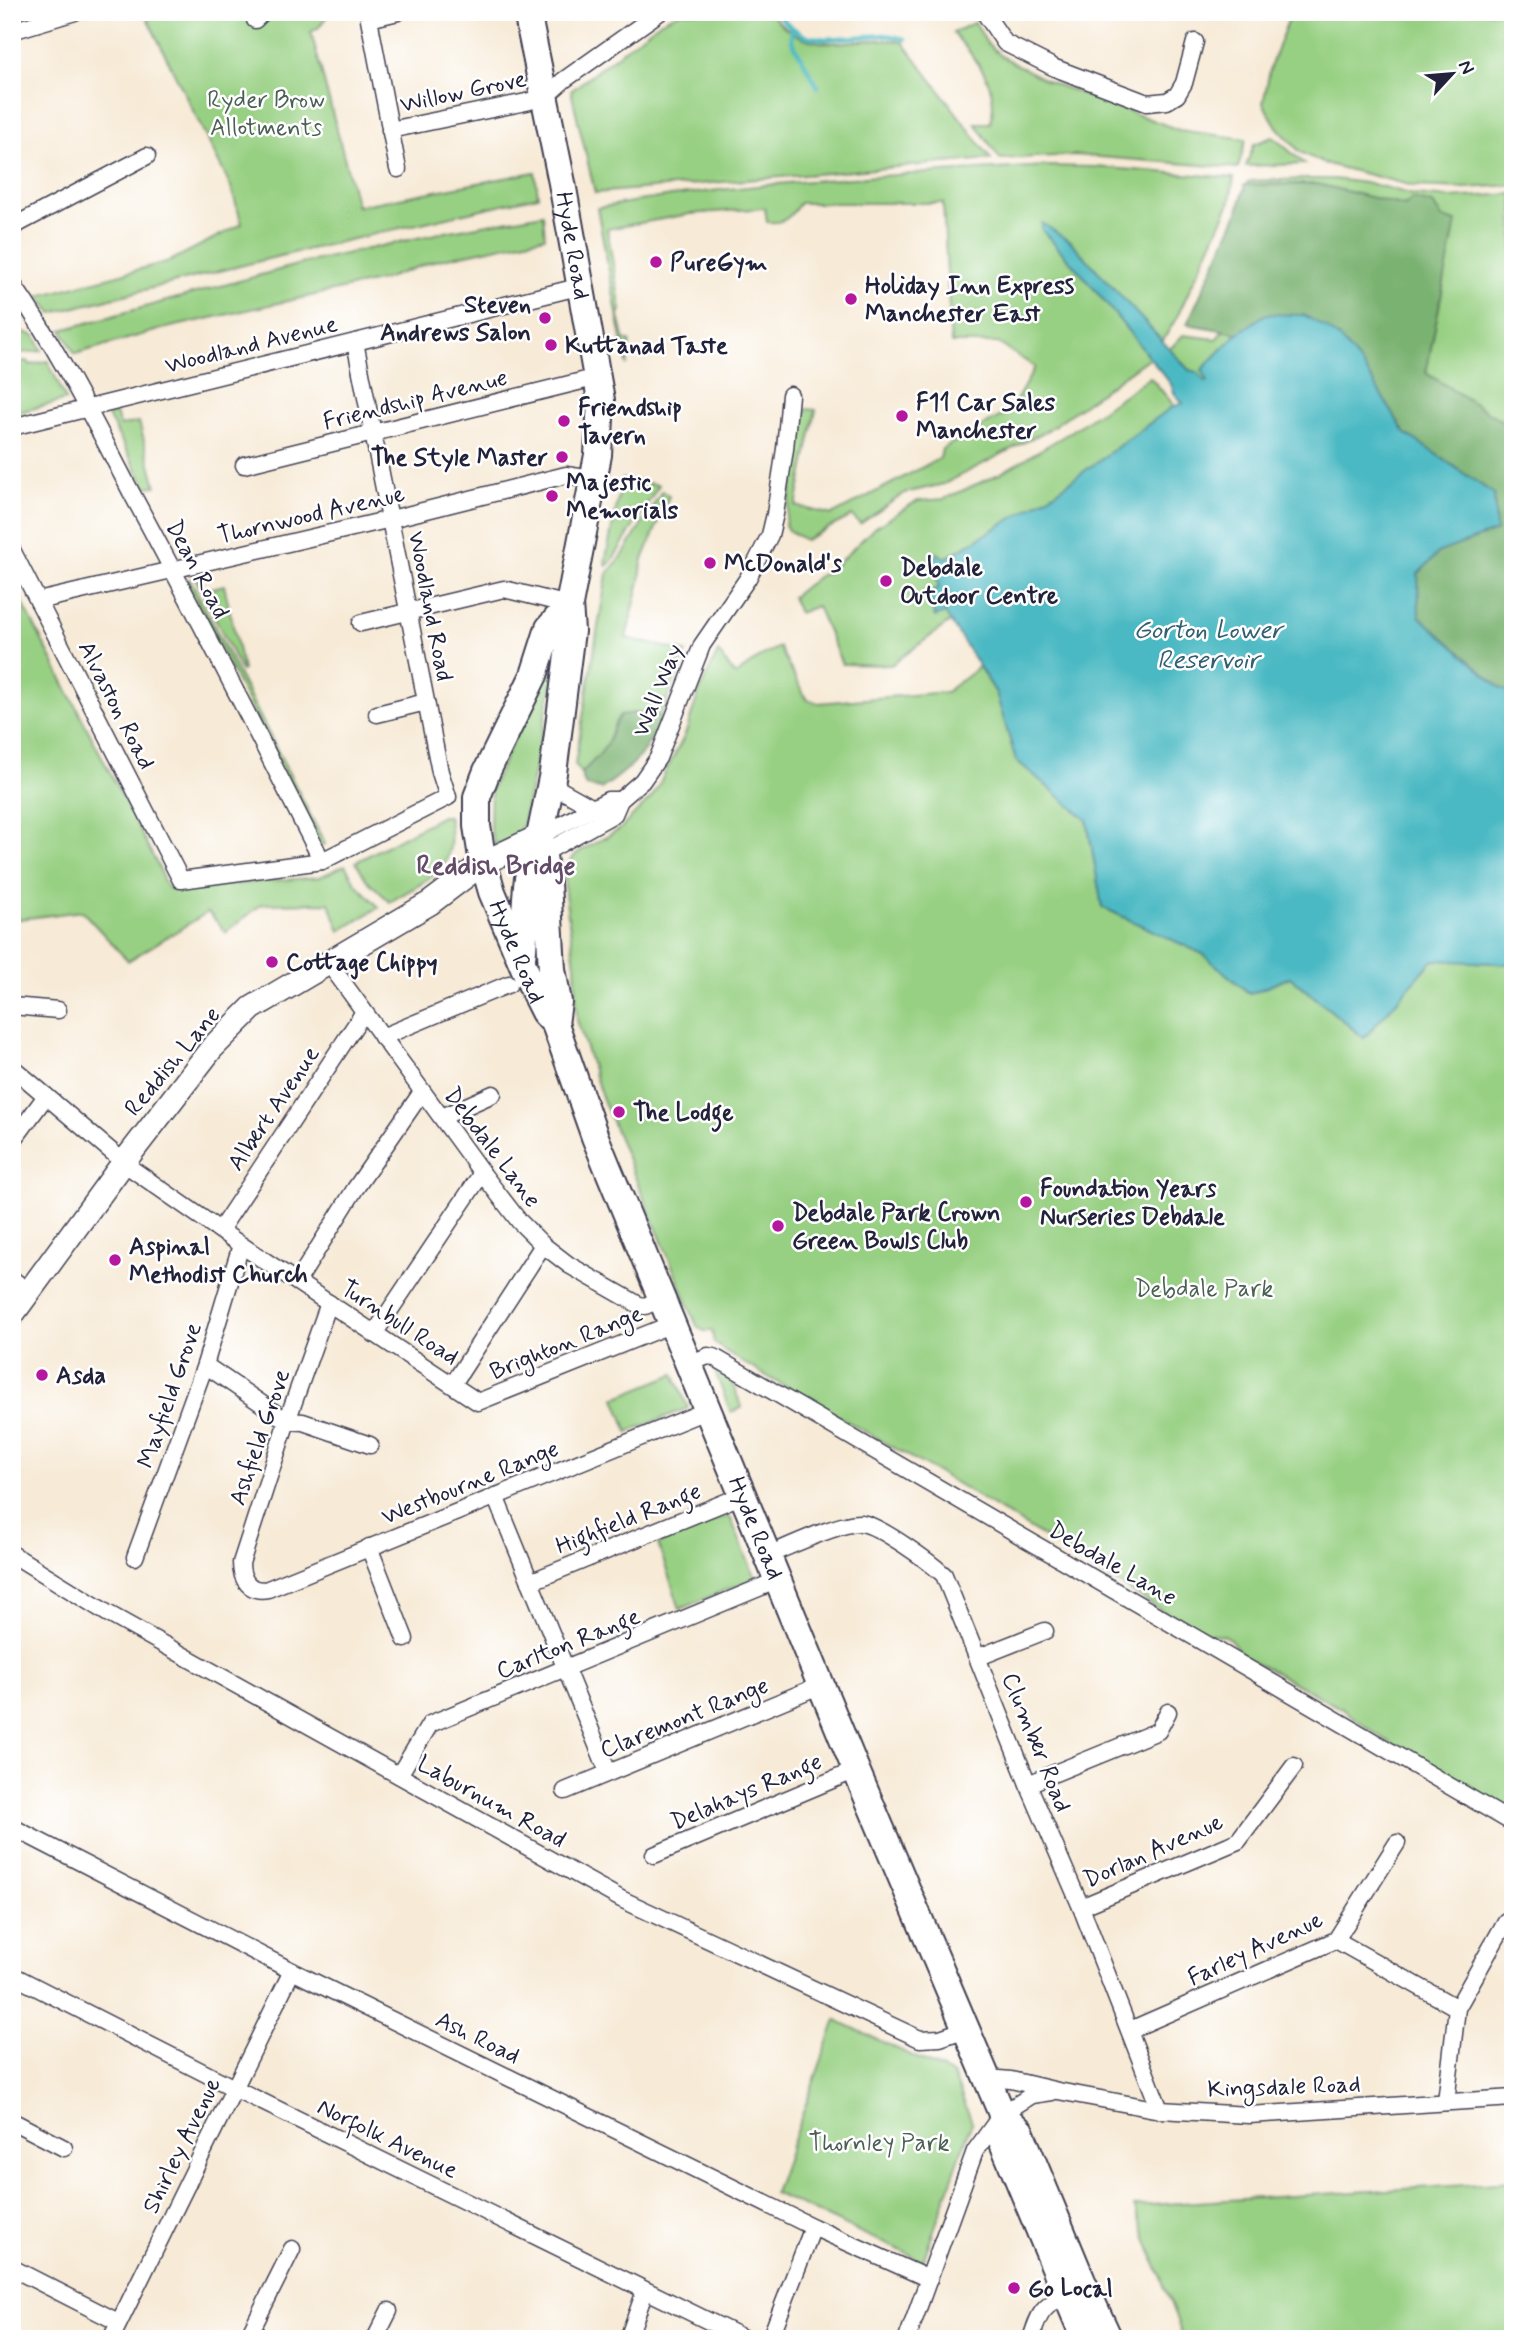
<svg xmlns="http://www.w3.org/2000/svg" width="1525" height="2351" font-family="Mynerve,sans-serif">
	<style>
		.green { fill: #98d083; stroke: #5d795f; stroke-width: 2 }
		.forest { fill: #7ab271; stroke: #4e6a56; stroke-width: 2 }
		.water { fill: #4bb9c3; stroke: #366e7f; stroke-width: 2 }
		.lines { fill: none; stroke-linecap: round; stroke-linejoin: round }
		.stream { stroke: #4bb9c3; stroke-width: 4.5 }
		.minor-casing { stroke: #424052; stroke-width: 19 }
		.secondary-casing { stroke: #424052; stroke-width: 26 }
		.trunk-casing { stroke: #424052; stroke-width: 30 }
		.minor { stroke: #fff; stroke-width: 16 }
		.secondary { stroke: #fff; stroke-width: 23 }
		.trunk { stroke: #fff; stroke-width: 26 }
		.poi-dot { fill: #b5179e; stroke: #fff; stroke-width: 2.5 }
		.labels { text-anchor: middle; stroke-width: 5; stroke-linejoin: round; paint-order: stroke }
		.street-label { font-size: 24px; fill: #22223b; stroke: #fff }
		.park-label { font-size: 24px; fill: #4b5f54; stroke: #fff }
		.poi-label { font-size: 24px; font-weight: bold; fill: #22223b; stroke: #fff; text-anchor: start }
		.water-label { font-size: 26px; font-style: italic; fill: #325e71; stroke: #fff }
		.neighbourhood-label { font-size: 26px; font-weight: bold; fill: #624c68; stroke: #fff }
	</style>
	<rect width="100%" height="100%" fill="#fff"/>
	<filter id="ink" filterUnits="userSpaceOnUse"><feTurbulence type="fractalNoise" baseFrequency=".0143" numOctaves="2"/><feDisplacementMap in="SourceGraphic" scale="14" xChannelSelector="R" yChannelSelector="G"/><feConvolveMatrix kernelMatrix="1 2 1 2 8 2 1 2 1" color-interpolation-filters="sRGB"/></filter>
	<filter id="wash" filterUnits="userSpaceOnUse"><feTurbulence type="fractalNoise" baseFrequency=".00686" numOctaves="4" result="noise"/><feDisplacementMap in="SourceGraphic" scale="28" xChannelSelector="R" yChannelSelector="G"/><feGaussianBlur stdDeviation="1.57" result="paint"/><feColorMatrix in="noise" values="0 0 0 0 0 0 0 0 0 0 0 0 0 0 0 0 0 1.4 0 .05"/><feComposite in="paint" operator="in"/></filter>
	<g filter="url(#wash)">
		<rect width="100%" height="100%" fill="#f7ead6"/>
		<!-- green -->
		<g class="green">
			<path d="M144 12H330L319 27 311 32 357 206 535 172 538 196 276 257 52 313 39 296 170 261 242 224 231 187Z"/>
			<path d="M681 12H769C815 64 848 32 903 42L991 159 595 193 571 91 661 21Z"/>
			<path d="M1291 12H1513V185L1465 188 1413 186 1323 163 1300 152 1277 127 1263 103 1271 65Z"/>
			<path d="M975 22 986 42 1001 56 1047 81 1179 130 1246 139 1238 168 1074 155 1000 159 975 123H990C1002 87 975 57 953 33Z"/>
			<path d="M1273 137 1305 164 1246 166 1254 144Z"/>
			<path d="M1047 166 1095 167 1234 178 1229 205 1177 317 1162 342 1071 242 1042 230 1087 280 1150 357 1048 430 944 484 905 493 860 524 852 516 805 540 788 530 785 525 806 409 816 410 796 506 832 515 940 458 942 449 1010 411 1035 367 998 343H951L943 203H800C790 217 785 224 767 222L765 208 690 214 607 229 621 310 619 316 625 341H630L627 366 597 208C745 181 896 175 1047 166Z"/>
			<path d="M1308 179H1334L1372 184 1414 195 1450 198 1513 194V428L1426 373 1455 222 1405 206 1317 184 1245 185 1251 181Z"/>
			<path d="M543 214 545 237 434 261 382 280 162 329 75 354 62 330 304 263 445 232Z"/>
			<path d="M1224 330 1238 333 1202 370 1209 381 1206 382 1189 370 1169 350 1183 335 1216 339Z"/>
			<path d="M24 332 35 336 42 351 12 354V335Z"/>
			<path d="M28 361 30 365 48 361 66 400 12 414V362Z"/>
			<path d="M1150 377 1173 404 1172 407 1056 492 945 558 937 553 930 573 936 574 939 588 928 592 935 616 945 613 951 621 891 665 842 664 817 606 799 613 792 597 819 576 829 572 873 529 910 505 918 501 944 499 999 474 1069 433Z"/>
			<path d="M116 413 120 426 139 422 156 486 146 487 108 416Z"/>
			<path d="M622 479 659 485 612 561 607 566 605 563Z"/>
			<path d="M662 491 669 496 642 562 640 581 626 638 686 652 660 717 646 712 616 721 607 744 596 761 581 774 575 764 607 574 623 555Z"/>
			<path d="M199 576 205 590 224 585 243 670 241 671 195 577Z"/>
			<path d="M190 579 325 844 321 846 186 581Z"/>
			<path d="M12 582 161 872C163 880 163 885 171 889L320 877 345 865 356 884 379 907 340 931 329 903 262 904 226 932 208 912 128 961 82 911 12 920Z"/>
			<path d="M564 631C547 698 537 767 520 834L495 846 490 828 491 789Z"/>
			<path d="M779 647 807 700 818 703 946 692 979 667 996 693 1016 760 1087 820 1102 907 1203 954 1250 994 1290 977 1364 1038 1433 960 1513 964V1818L1376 1734 1344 1710 1269 1669 1245 1659 1231 1640 1223 1635 1198 1633 956 1483 742 1362 714 1343 712 1331H704L697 1326 601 1095 577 1020 575 964 565 894V872L569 862 577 853 619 830 653 796 685 735 699 692 718 652 735 675 763 655Z"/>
			<path d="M442 816H448C460 872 430 877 390 902L366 879 356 862Z"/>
			<path d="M711 1362 727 1370 742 1408 731 1412Z"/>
			<path d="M674 1374 688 1408 628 1432 615 1398Z"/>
			<path d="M726 1516 731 1519 755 1578 680 1609 658 1544Z"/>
			<path d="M836 2020 953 2075 972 2122 923 2261 774 2193Z"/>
			<path d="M1513 2182V2339H1184L1134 2206Z"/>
		</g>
		<!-- forest -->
		<g class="forest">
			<path d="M1317 184 1405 206 1412 199 1433 204 1442 218 1456 222 1426 373 1513 428V695L1499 687 1419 616 1418 574 1439 552 1496 531 1494 494 1405 433 1363 366 1340 339 1266 314 1238 333 1187 324 1237 215 1245 185Z"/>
			<path d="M646 712 660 717C649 752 631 769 601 789L586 786 581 774C589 764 598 758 605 747 612 737 613 724 620 715Z"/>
		</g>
		<!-- water -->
		<path class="water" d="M1042 223 1071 242 1189 370 1197 372 1206 382 1208 381 1202 370 1238 333 1266 314 1304 315 1328 329 1340 339 1363 366 1405 433 1494 494 1496 531 1439 552 1418 574 1419 616 1499 687 1513 695V964L1433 960 1364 1038 1290 977 1250 994 1203 954 1102 907 1087 820 1016 760 996 693 945 613 935 617 928 592 939 588 936 574 930 573 937 553 946 558 1056 492 1172 407 1183 403 1174 393 1171 384 1087 280 1042 230Z"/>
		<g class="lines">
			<!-- stream -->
			<g class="stream">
				<path d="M775 12 791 27 805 36 825 39 886 35 905 39"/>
				<path d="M791 28 792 41 818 87"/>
			</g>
		</g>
	</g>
	<g filter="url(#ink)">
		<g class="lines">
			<defs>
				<g id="minor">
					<path d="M984 12 1005 43 1055 68 1147 103 1167 101 1177 95 1184 83 1195 42"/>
					<path d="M255 20 263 12"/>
					<path d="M12 31 75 12"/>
					<path d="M390 130 526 102 545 97 564 80 660 12"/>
					<path d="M398 169 369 19 398 12"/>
					<path d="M12 227 147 156"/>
					<path d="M12 283C58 349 94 421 131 492 197 614 260 738 322 861"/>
					<path d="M12 427 582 286"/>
					<path d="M244 465 598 377"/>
					<path d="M12 550 181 880 322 861 448 797 440 772 355 342"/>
					<path d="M38 601 391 519 566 475 593 479"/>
					<path d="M361 623 504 589 569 605"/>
					<path d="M377 714 426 702"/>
					<path d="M554 776 559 789 593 808 608 800H620"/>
					<path d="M540 836 593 808"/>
					<path d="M542 854 614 814 620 800 642 781 658 758 702 645 748 578 770 535 775 514 785 449 790 395"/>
					<path d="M328 962 482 1173 519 1221 543 1245 569 1265 639 1305 645 1306 662 1299"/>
					<path d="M12 1006 58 1010"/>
					<path d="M382 1037 509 984"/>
					<path d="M12 1067 132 1169 241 1245 478 1402 672 1324"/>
					<path d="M442 1117 493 1094"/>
					<path d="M12 1142 46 1096"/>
					<path d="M220 1230 364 1012"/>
					<path d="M12 1279 29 1292"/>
					<path d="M297 1282 355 1189 422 1092"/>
					<path d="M329 1303 287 1421 241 1563C241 1580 250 1593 268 1589L708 1410"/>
					<path d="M374 1334 482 1173"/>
					<path d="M689 1364 708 1356 714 1357 1513 1823"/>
					<path d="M205 1365 287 1421 303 1422 370 1445"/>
					<path d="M453 1384 543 1245"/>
					<path d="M495 1496 608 1772"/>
					<path d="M369 1547 405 1639"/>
					<path d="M12 1554 107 1613 621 1899 920 2039 940 2038 966 2029"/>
					<path d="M768 1555C788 1547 842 1521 861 1523 879 1525 930 1562 944 1575L1028 1784 1081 1907 1160 2110"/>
					<path d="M135 1557 205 1365 241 1245"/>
					<path d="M530 1582 743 1495"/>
					<path d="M979 1657 1045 1631"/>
					<path d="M399 1775 430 1724 778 1580"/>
					<path d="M1028 1784 1158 1731 1168 1712"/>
					<path d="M565 1791 821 1685"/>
					<path d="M12 1827 292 1971 813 2227 929 2279"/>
					<path d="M654 1855 856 1770"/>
					<path d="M1081 1907 1238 1841 1294 1766"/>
					<path d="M1336 1940 1457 2008"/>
					<path d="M12 1975 234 2088 745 2339"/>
					<path d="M1130 2030 1336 1940 1397 1843"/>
					<path d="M987 2078 1011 2080 1058 2091 1160 2110 1249 2115 1513 2098"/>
					<path d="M1446 2102 1457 2008 1506 1921"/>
					<path d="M12 2121 64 2148"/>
					<path d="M12 2268 118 2322"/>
					<path d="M111 2339 292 1971"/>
					<path d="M247 2339 292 2249"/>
					<path d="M375 2339 389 2311"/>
					<path d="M628 2339 645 2291"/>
					<path d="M770 2339 813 2227"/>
					<path d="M907 2339 975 2151 1002 2114 1032 2095 1052 2092"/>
					<path d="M1031 2339C1039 2314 1041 2307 1066 2295"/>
				</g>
				<path id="secondary" d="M12 1315 124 1162 212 1048 252 1008 430 903 483 863 540 836"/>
				<g id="trunk">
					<path id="s1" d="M527 12 562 183 601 400 598 455 569 605 571 631 553 773 540 836 547 883 552 969 558 1002 555 1024"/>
					<path id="s2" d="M569 605 549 628 534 675 487 771 477 797V826L482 857 492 892 537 998 544 1012 555 1024 595 1137 856 1770 1002 2114 1020 2131 1082 2281 1109 2339"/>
					<path d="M522 958C527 921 522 880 537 845"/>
					<path d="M1002 2114 1001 2138 1085 2339"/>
				</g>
			</defs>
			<!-- minor casing -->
			<use href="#minor" class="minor-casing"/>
			<!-- secondary casing -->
			<use href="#secondary" class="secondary-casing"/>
			<!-- trunk casing -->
			<use href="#trunk" class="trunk-casing"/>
			<!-- minor -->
			<use href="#minor" class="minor"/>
			<!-- secondary -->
			<use href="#secondary" class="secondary"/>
			<!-- trunk -->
			<use href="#trunk" class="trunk"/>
		</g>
	</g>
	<!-- markers -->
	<g class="poi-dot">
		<circle cx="656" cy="262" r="7"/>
		<circle cx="851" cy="299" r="7"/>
		<circle cx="545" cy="318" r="7"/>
		<circle cx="551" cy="345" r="7"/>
		<circle cx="902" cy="416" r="7"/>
		<circle cx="564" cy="421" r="7"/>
		<circle cx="562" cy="457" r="7"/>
		<circle cx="552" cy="496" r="7"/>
		<circle cx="710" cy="563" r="7"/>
		<circle cx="886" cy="581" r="7"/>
		<circle cx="272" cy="962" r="7"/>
		<circle cx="619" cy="1112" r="7"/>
		<circle cx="1026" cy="1202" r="7"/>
		<circle cx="778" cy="1226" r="7"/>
		<circle cx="115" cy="1260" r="7"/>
		<circle cx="42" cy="1375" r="7"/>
		<circle cx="1014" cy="2288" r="7"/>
	</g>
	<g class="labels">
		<!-- street labels -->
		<g class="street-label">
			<text transform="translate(463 91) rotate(-12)" y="8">Willow Grove</text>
			<text dy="8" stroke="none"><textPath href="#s1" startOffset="238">Hyde Road</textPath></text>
			<text transform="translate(251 344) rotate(-14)" y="8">Woodland Avenue</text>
			<text transform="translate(415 399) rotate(-14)" y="8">Friendship Avenue</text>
			<text transform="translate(311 514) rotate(-13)" y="8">Thornwood Avenue</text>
			<text transform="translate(198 569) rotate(62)" y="8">Dean Road</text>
			<text transform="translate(431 606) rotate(79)" y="8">Woodland Road</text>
			<text transform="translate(657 690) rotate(-68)" y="8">Wall Way</text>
			<text transform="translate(117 705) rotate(63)" y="8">Alvaston Road</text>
			<text dy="8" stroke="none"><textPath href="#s2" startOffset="376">Hyde Road</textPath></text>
			<text transform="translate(172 1061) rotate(-50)" y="8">Reddish Lane</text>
			<text transform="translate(273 1108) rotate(-56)" y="8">Albert Avenue</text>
			<text transform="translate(493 1147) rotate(53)" y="8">Debdale Lane</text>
			<text transform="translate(400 1322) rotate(33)" y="8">Turnbull Road</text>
			<text transform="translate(566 1342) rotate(-22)" y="8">Brighton Range</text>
			<text transform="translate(169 1395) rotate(-71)" y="8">Mayfield Grove</text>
			<text transform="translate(259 1437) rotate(-71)" y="8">Ashfield Grove</text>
			<text transform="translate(470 1482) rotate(-22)" y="8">Westbourne Range</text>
			<text transform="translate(628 1518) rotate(-22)" y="8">Highfield Range</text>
			<text dy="8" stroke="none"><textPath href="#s2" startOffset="1001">Hyde Road</textPath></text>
			<text transform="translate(1113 1563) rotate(30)" y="8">Debdale Lane</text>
			<text transform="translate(568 1643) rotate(-22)" y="8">Carlton Range</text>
			<text transform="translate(684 1717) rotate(-22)" y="8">Claremont Range</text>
			<text transform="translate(1037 1742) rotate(68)" y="8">Clumber Road</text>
			<text transform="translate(746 1791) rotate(-23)" y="8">Delahays Range</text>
			<text transform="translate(492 1801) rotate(29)" y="8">Laburnum Road</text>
			<text transform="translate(1153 1850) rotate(-24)" y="8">Dorlan Avenue</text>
			<text transform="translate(1255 1948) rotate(-25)" y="8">Farley Avenue</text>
			<text transform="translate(478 2037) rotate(26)" y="8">Ash Road</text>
			<text transform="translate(1284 2086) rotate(-2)" y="8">Kingsdale Road</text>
			<text transform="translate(388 2138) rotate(26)" y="8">Norfolk Avenue</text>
			<text transform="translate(181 2145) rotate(-64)" y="8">Shirley Avenue</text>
		</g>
		<!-- park labels -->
		<g class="park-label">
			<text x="266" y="107">Ryder Brow<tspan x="266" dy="28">Allotments</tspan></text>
			<text x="1204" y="1296">Debdale Park</text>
			<text x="879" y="2150">Thornley Park</text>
		</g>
		<!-- poi labels -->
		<g class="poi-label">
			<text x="670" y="270">PureGym</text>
			<text x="865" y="293">Holiday Inn Express<tspan x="865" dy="28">Manchester East</tspan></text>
			<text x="531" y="312" text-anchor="end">Steven<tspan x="531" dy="28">Andrews Salon</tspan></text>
			<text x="565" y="353">Kuttanad Taste</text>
			<text x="916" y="410">F11 Car Sales<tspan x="916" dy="28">Manchester</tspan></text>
			<text x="578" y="415">Friendship<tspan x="578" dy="28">Tavern</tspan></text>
			<text x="548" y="465" text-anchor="end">The Style Master</text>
			<text x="566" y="490">Majestic<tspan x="566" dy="28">Memorials</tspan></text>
			<text x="724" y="571">McDonald's</text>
			<text x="900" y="575">Debdale<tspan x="900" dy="28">Outdoor Centre</tspan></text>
			<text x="286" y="970">Cottage Chippy</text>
			<text x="633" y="1120">The Lodge</text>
			<text x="1040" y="1196">Foundation Years<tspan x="1040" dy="28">Nurseries Debdale</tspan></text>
			<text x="792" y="1220">Debdale Park Crown<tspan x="792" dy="28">Green Bowls Club</tspan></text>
			<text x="129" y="1254">Aspinal<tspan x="129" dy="28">Methodist Church</tspan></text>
			<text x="56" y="1383">Asda</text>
			<text x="1028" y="2296">Go Local</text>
		</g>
		<!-- water labels -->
		<g class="water-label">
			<text x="1208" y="638">Gorton Lower<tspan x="1208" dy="30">Reservoir</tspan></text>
		</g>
		<!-- neighbourhood labels -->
		<g class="neighbourhood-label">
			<text x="496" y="874">Reddish Bridge</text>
		</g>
	</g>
	<!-- margin -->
	<rect width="1525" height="2351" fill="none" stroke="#fff" stroke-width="42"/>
	<!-- north arrow -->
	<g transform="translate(1452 74) rotate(64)" stroke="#ffffff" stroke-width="5" paint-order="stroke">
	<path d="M0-5L12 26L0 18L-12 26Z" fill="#22223b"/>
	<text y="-10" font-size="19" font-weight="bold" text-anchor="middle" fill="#22223b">N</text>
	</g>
</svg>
